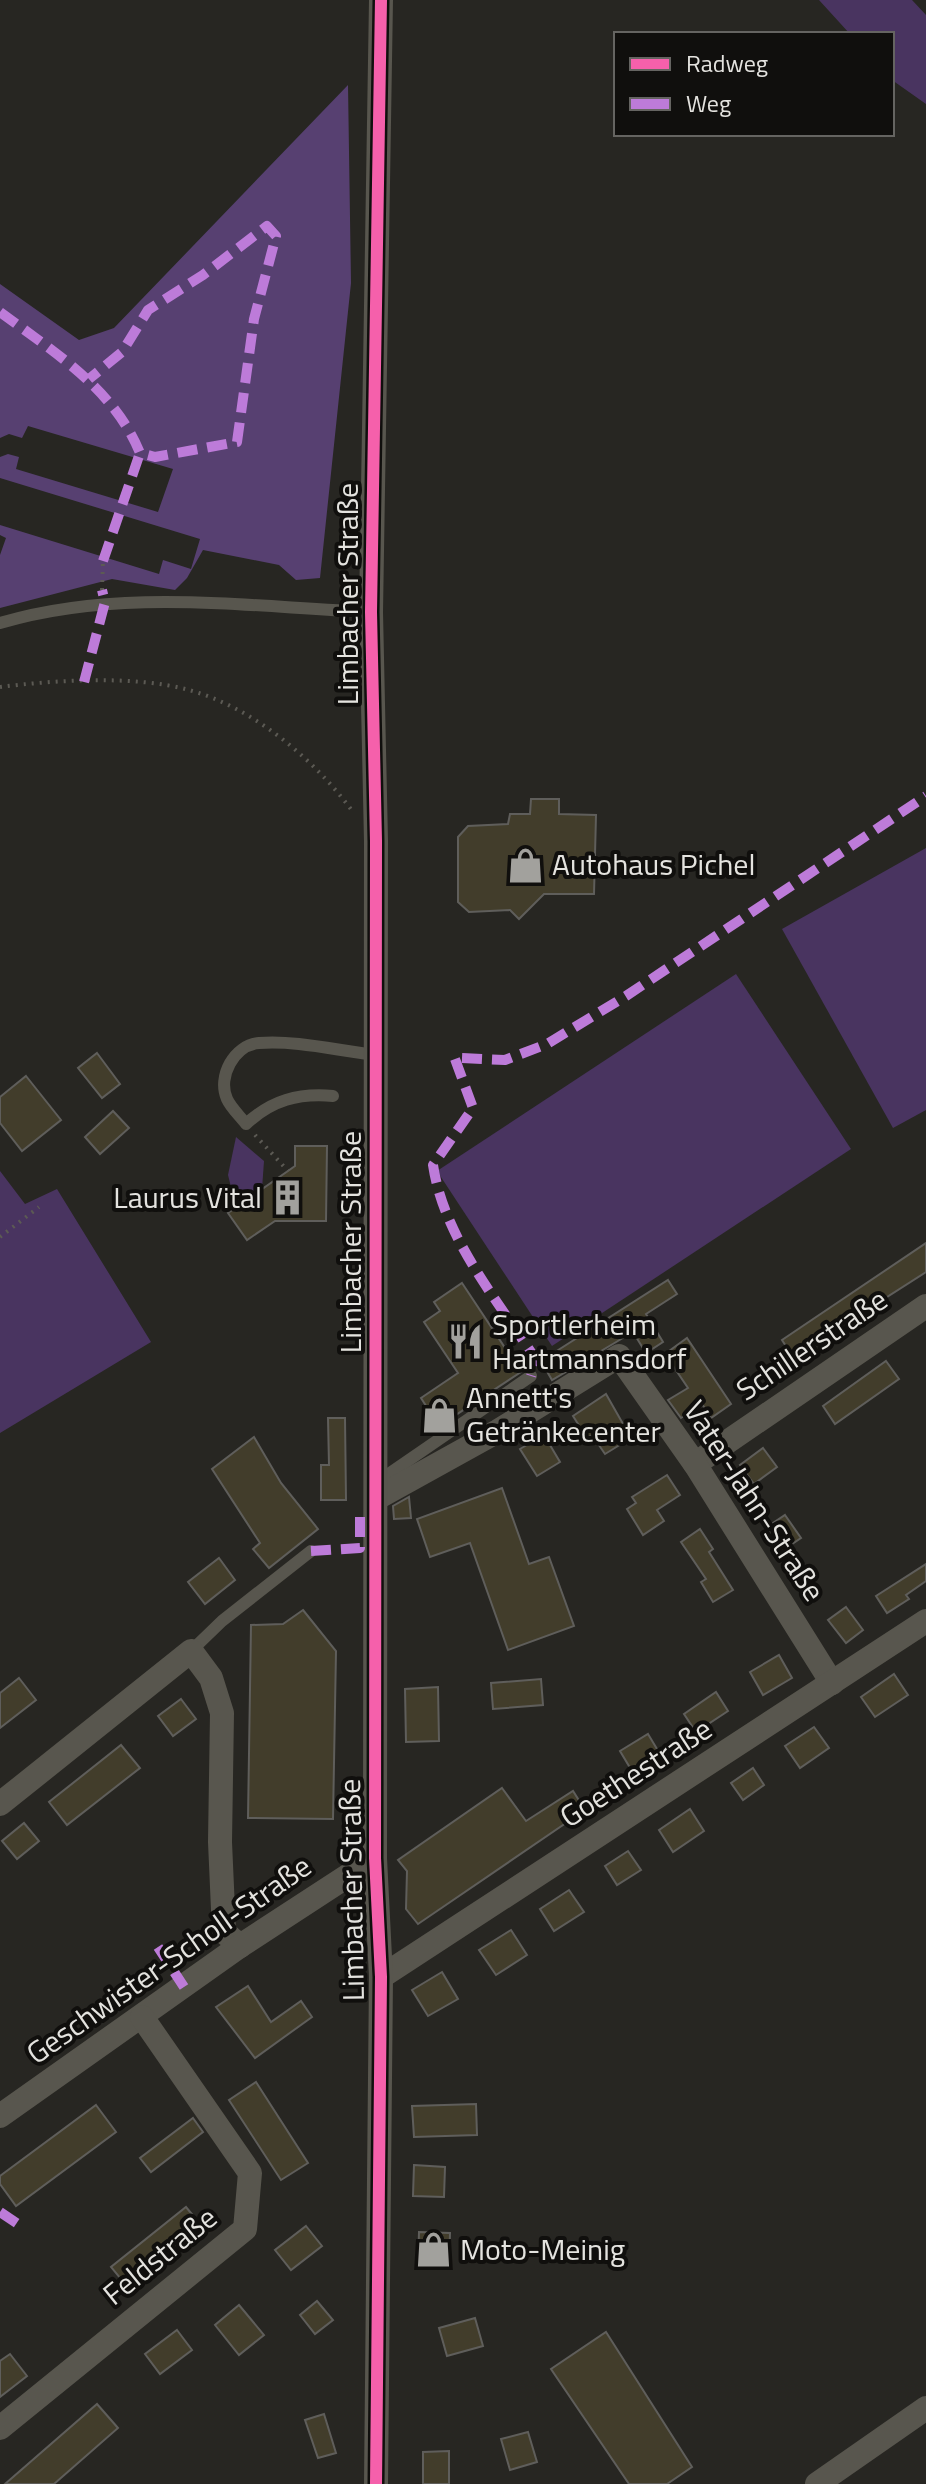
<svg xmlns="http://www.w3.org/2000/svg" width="926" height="2484" font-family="'Titillium Web',sans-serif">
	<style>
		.green { fill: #493460 }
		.forest { fill: #574071 }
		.building { fill: #423d2b; stroke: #5f5e5b; stroke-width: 2 }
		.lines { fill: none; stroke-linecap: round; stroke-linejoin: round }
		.path { stroke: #5c5a54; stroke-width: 4; stroke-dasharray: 2 6; stroke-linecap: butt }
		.lane { stroke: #58564e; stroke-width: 12 }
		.street { stroke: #58564e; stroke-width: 24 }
		.quiet { stroke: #bd7bd9; stroke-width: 10; stroke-dasharray: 20 10; stroke-linecap: butt }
		.cycleway-casing { stroke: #100f0d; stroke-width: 17 }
		.cycleway { stroke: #f560ab; stroke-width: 12 }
		.labels { text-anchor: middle; stroke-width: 8; stroke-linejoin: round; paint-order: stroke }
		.street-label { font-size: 30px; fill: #e4e3df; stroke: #100f0d }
		.poi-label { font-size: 30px; fill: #e4e3df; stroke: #100f0d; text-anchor: start }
	</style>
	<rect width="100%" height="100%" fill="#272622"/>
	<!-- green -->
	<g class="green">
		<path d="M819 0H912L926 15V104L892 80V34H850Z"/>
		<path d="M926 848V1110L893 1128 782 929Z"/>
		<path d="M736 974 851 1149 552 1346 437 1171Z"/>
		<path d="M236 1137 264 1161 262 1189 236 1207 228 1175Z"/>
		<path d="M0 1171 25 1204 57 1189 151 1342 0 1433Z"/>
	</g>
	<!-- forest -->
	<path class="forest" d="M348 85 351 283 320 578 296 580 279 565 203 550 187 578 175 590 112 579 0 608V555L6 538 0 535V525L159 574 163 560 191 569 200 539 0 478V457L8 454 19 457 16 469 158 512 173 469 28 426 22 438 9 434 0 438V284L79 340 114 328Z"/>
	<!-- building -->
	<g class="building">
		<path d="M531 799H559V814L596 815 594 894H544L519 919 510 910 469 912 458 902V837L468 826 508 824 510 814H530Z"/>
		<path d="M97 1053 120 1084 102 1098 78 1068Z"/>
		<path d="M26 1076 61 1120 22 1151 0 1123V1097Z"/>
		<path d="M113 1111 129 1128 100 1154 85 1137Z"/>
		<path d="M295 1146H327L326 1221H275L247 1240 228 1213 295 1166Z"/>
		<path d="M926 1243V1272L793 1357 782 1340Z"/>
		<path d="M668 1280 677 1294 646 1314 663 1342 646 1353 633 1332 552 1380 541 1361Z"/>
		<path d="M462 1283 521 1372 439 1426 421 1398 458 1373 424 1322 440 1311 434 1302Z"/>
		<path d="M687 1338 731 1404 711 1418 702 1404 681 1418 668 1400 688 1388 665 1354Z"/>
		<path d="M886 1361 899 1379 835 1424 823 1406Z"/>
		<path d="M606 1394 631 1438 605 1454 592 1435 587 1438 573 1416Z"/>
		<path d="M328 1418H345L346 1500H321V1465H329Z"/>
		<path d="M544 1435 560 1462 537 1476 520 1449Z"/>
		<path d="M254 1437 281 1483 318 1529 269 1568 253 1549 260 1543 212 1469Z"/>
		<path d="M763 1448 777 1467 754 1484 740 1465Z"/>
		<path d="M667 1475 680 1495 657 1510 664 1521 643 1535 627 1509 636 1503 632 1497Z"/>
		<path d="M502 1488 529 1564 549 1557 574 1626 508 1650 470 1543 430 1557 417 1519Z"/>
		<path d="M409 1497 411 1518 394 1519 393 1506Z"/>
		<path d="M785 1515 801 1538 783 1550 767 1527Z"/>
		<path d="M700 1529 713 1549 709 1552 733 1590 713 1602 701 1582 706 1579 681 1542Z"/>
		<path d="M219 1558 235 1580 205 1604 188 1582Z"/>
		<path d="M926 1564V1581L906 1595 909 1599 887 1613 876 1596Z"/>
		<path d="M846 1607 863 1630 846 1643 828 1620Z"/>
		<path d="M303 1610 336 1651 333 1819 248 1818 251 1625 283 1624Z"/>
		<path d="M779 1655 792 1678 763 1695 750 1672Z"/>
		<path d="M894 1674 908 1695 875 1717 861 1697Z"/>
		<path d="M19 1678 36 1700 0 1728V1693Z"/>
		<path d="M541 1679 543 1705 493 1709 491 1683Z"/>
		<path d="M438 1687 439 1741 406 1742 405 1689Z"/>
		<path d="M716 1692 728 1711 696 1732 684 1714Z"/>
		<path d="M181 1699 196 1719 173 1736 158 1716Z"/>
		<path d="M814 1727 829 1748 800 1768 785 1746Z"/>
		<path d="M648 1734 660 1754 632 1771 620 1751Z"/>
		<path d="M121 1745 140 1768 67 1825 49 1802Z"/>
		<path d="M753 1768 764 1785 743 1800 731 1783Z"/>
		<path d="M502 1788 526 1821 573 1791 585 1810 418 1924 406 1909 407 1871 398 1860Z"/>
		<path d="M690 1809 704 1831 673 1852 659 1830Z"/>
		<path d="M24 1823 39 1841 17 1859 2 1841Z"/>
		<path d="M628 1851 641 1870 617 1885 605 1866Z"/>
		<path d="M569 1890 584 1912 554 1931 540 1909Z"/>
		<path d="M511 1930 527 1955 496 1975 479 1950Z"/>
		<path d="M442 1972 458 1999 428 2016 412 1990Z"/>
		<path d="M248 1986 271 2022 301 2001 312 2017 255 2058 216 2007Z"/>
		<path d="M256 2082 308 2163 281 2180 229 2100Z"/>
		<path d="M476 2104 477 2135 414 2137 412 2106Z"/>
		<path d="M96 2105 116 2132 16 2206 0 2184V2176Z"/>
		<path d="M193 2118 203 2132 151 2172 140 2158Z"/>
		<path d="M414 2165 445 2167 444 2197 413 2196Z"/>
		<path d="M186 2207 205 2230 130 2290 111 2267Z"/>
		<path d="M306 2226 322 2246 291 2270 275 2250Z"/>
		<path d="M419 2232 450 2233 449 2268 418 2267Z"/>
		<path d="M317 2301 333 2320 315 2334 300 2315Z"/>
		<path d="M239 2305 264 2335 239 2355 215 2325Z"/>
		<path d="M475 2318 483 2346 447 2356 439 2328Z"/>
		<path d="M177 2330 192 2350 160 2374 145 2354Z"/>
		<path d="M606 2332 692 2467 667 2484H629L551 2369Z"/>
		<path d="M10 2354 27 2376 0 2397V2361Z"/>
		<path d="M97 2404 118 2428 54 2484H5Z"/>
		<path d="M324 2414 336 2453 318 2458 305 2420Z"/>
		<path d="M528 2432 537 2462 510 2470 501 2439Z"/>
		<path d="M449 2451V2484H423V2452Z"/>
	</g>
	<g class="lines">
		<!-- path -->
		<g class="path">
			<path d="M102 590 103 561"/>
			<path d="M0 687C56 680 135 675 189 690 254 708 314 759 353 812"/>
			<path d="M255 1135 288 1171"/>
			<path d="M0 1237 39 1207"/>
		</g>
		<!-- lane -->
		<g class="lane">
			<path d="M0 623C122 587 246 607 371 612"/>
			<path d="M333 1096C298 1093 272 1100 246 1124 240 1116 231 1108 227 1099 217 1077 234 1045 259 1043 297 1040 339 1051 376 1055"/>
			<path d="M377 1482 531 1376"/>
			<path d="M191 1651 222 1621 311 1551"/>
		</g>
		<!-- street -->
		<g class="street">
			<path d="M695 1464 926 1306"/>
			<path d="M377 1498 498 1431 619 1356 695 1464 832 1683"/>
			<path d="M0 1804 191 1651 211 1678 222 1713 220 1842 224 1932 240 1946"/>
			<path d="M381 1977 926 1621"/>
			<path d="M0 2116 240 1946 375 1858"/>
			<path d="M0 2428 245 2229 250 2173 142 2017"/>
			<path d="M376 2484 381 1977 375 1858 376 841 371 612 381 0"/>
			<path d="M817 2484 926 2408"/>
		</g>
		<!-- quiet -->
		<g class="quiet">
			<path d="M0 312C54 352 114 389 140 453L155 457 237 442 254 319 276 236 267 226 203 275 148 310 122 352 89 379"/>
			<path d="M103 561 140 453"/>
			<path d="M84 682 105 602 102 590"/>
			<path d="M462 1058 505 1060 547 1044 626 996 926 796"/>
			<path d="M455 1059 473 1108 433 1165C444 1238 497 1299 536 1360L531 1376"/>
			<path d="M311 1551 360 1548V1516L376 1514"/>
			<path d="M158 1947 184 1987"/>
			<path d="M0 2212 18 2224"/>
		</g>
		<defs>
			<path id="cycleway" d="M376 2484 381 1977 375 1858 376 841 371 612 381 0"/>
		</defs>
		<!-- cycleway casing -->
		<use href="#cycleway" class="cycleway-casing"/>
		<!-- cycleway -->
		<use href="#cycleway" class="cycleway"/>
	</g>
	<!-- icons -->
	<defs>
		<symbol id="shop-bare" viewBox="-9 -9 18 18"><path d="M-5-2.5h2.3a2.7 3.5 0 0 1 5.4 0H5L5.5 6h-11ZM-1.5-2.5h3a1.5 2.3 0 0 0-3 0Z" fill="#a2a19d" stroke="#100f0d" stroke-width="2.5" paint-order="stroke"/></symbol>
		<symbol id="building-bare" viewBox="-9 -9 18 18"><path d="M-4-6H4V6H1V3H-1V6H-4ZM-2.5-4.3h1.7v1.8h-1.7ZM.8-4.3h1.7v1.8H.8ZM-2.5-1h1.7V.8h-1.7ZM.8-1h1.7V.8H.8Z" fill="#a2a19d" stroke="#100f0d" stroke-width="2.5" paint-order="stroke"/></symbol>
		<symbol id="restaurant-bare" viewBox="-9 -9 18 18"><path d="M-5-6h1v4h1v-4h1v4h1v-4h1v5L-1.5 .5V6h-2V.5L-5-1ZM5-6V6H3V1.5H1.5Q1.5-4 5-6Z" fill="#a2a19d" stroke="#100f0d" stroke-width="2.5" paint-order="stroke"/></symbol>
	</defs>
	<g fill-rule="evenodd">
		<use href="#shop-bare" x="500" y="840" width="51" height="51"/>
		<use href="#building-bare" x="262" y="1172" width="51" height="51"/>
		<use href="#restaurant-bare" x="440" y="1316" width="51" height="51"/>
		<use href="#shop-bare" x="414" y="1390" width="51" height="51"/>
		<use href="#shop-bare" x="408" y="2224" width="51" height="51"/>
	</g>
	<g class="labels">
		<!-- street labels -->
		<g class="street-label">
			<text transform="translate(348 594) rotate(-90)" y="10">Limbacher Straße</text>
			<text transform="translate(351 1242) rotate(-90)" y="10">Limbacher Straße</text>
			<text transform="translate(812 1345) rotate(-34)" y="10">Schillerstraße</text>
			<text transform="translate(754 1501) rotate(57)" y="10">Vater-Jahn-Straße</text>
			<text transform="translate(636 1773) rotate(-33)" y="10">Goethestraße</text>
			<text transform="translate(352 1890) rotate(-91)" y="10">Limbacher Straße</text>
			<text transform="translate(169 1960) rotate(-35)" y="10">Geschwister-Scholl-Straße</text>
			<text transform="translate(160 2256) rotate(-39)" y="10">Feldstraße</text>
		</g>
		<!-- poi labels -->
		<g class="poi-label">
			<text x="552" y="875">Autohaus Pichel</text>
			<text x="262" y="1208" text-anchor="end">Laurus Vital</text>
			<text x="492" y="1335">Sportlerheim<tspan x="492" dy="34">Hartmannsdorf</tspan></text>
			<text x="466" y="1408">Annett's<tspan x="466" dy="34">Getränkecenter</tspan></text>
			<text x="460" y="2260">Moto-Meinig</text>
		</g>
	</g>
	<!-- legend -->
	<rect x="614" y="32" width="280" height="104" fill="#100f0d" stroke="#656461" stroke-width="2"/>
	<rect x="630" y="58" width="40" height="12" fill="#f560ab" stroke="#656461" stroke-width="2"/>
	<text x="686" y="72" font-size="24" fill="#e4e3df">Radweg</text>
	<rect x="630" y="98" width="40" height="12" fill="#bd7bd9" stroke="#656461" stroke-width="2"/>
	<text x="686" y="112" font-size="24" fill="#e4e3df">Weg</text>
</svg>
